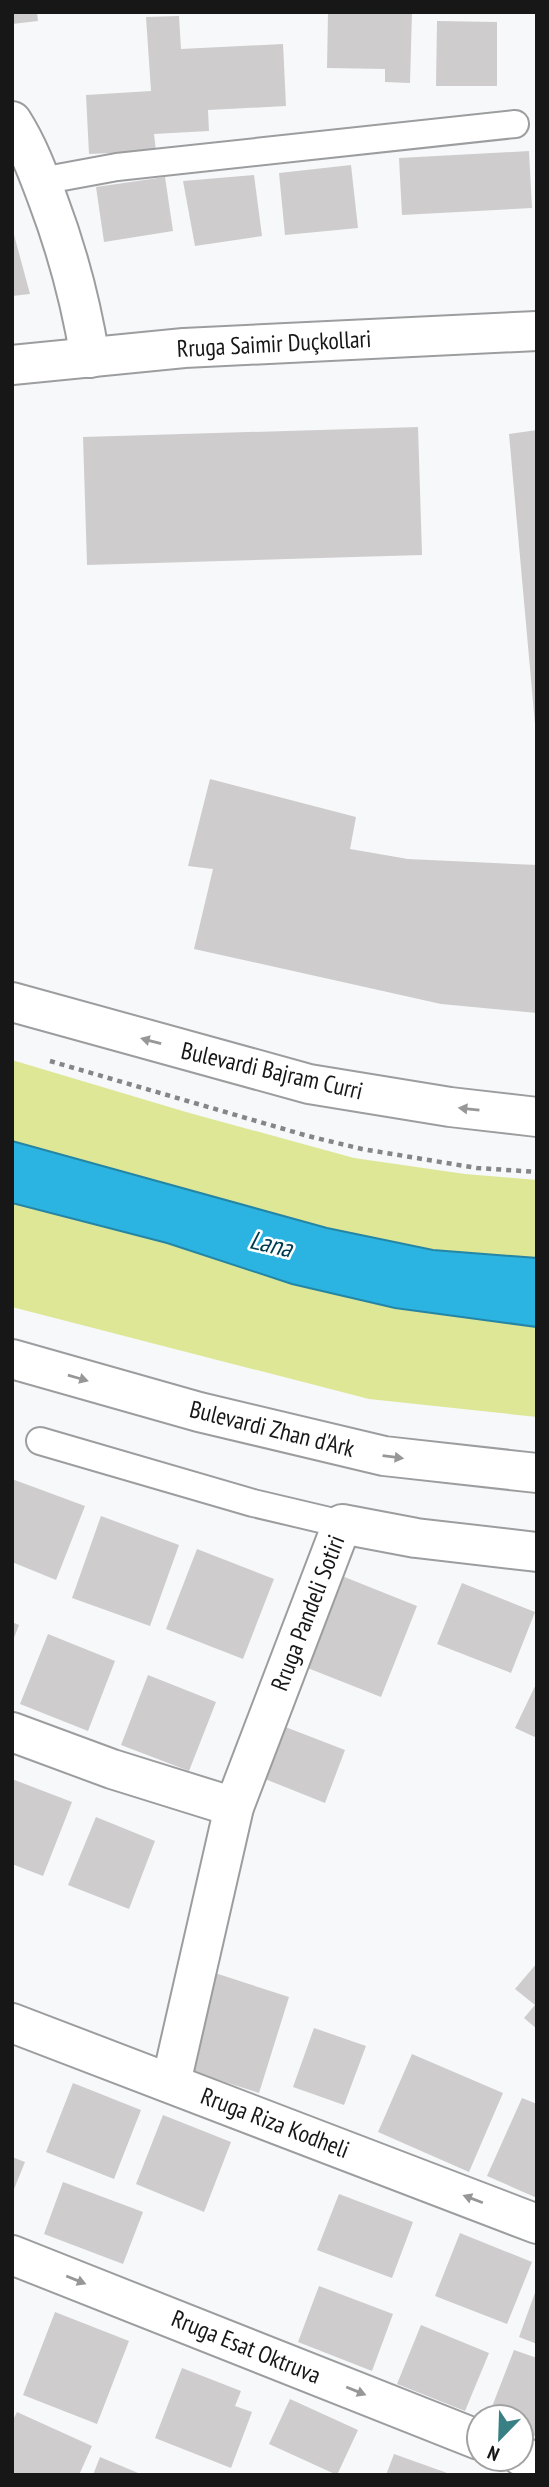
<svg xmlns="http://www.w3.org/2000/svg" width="549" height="2487" font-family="'PT Sans Narrow',sans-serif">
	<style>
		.green { fill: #dde796 }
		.water { fill: #2bb4e2; stroke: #2585a5; stroke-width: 2 }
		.building { fill: #cfcccd }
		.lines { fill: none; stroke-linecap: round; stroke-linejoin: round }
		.service-casing { stroke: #9c9d9f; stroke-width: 30 }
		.minor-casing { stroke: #9c9d9f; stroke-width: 42 }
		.secondary-casing { stroke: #9c9d9f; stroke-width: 42 }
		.primary-casing { stroke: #9c9d9f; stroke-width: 42 }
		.path { stroke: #868688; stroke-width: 4.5; stroke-dasharray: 5 5; stroke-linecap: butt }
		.service { stroke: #fff; stroke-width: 26 }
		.minor { stroke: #fff; stroke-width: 38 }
		.secondary { stroke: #fff; stroke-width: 38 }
		.primary { stroke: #fff; stroke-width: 38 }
		.oneway { fill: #979797 }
		.labels { text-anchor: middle; stroke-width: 5; stroke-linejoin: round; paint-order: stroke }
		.street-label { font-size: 24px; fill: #171718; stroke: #fff }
		.water-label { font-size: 26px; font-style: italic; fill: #003c4f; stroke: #fff }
	</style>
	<rect width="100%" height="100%" fill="#f7f8fa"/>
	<!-- green -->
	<g class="green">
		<path d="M12 1060 186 1112 354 1158 465 1174 537 1180V1258L433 1250 327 1228 12 1141Z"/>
		<path d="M12 1203 167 1243 292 1284 395 1308 537 1327V1417L369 1399 12 1307Z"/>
	</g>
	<!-- water -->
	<path class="water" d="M12 1141 327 1228 433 1250 537 1258V1327L395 1308 292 1284 167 1243 12 1203Z"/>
	<!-- building -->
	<g class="building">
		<path d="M12 12H37L38 21 12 24Z"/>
		<path d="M328 12H412L410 83 385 82V69L327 68Z"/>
		<path d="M179 16 181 49 283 44 286 106 208 110 209 131 154 134 156 151 89 154 86 95 151 91 146 17Z"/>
		<path d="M437 21 497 22V86H436Z"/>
		<path d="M529 151 532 208 402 215 399 158Z"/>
		<path d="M351 165 358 228 285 235 279 173Z"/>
		<path d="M254 175 262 236 195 246 183 181Z"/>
		<path d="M165 177 173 231 104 242 96 187Z"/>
		<path d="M12 231H13L30 294 12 296Z"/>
		<path d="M418 427 422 555 87 565 83 437Z"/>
		<path d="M537 430V724H535L509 434Z"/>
		<path d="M210 779 356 817 350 849 408 859 537 865V1013L441 1004 194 949 213 869 188 866Z"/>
		<path d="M12 1479 85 1506 56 1580 12 1562Z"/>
		<path d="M101 1516 179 1545 150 1626 72 1598Z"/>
		<path d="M197 1549 274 1579 243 1659 166 1629Z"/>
		<path d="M337 1574 417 1606 381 1697 300 1665Z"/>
		<path d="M462 1583 535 1612 511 1673 437 1644Z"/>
		<path d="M12 1622 19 1625 12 1643Z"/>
		<path d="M48 1634 115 1661 88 1731 20 1704Z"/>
		<path d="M148 1675 216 1702 189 1771 121 1745Z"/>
		<path d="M537 1682V1738L515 1728Z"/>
		<path d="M275 1723 345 1750 325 1803 255 1775Z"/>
		<path d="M12 1779 72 1802 43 1876 12 1864Z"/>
		<path d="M96 1817 155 1841 129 1909 68 1885Z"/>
		<path d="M537 1963V2029L524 2018 535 2005 515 1989Z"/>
		<path d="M215 1973 289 1997 259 2093 184 2069Z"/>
		<path d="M314 2028 366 2046 344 2105 293 2087Z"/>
		<path d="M412 2054 503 2093 469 2172 378 2132Z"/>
		<path d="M73 2083 141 2110 114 2179 46 2152Z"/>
		<path d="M522 2098 537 2104V2198L487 2176Z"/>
		<path d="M163 2115 231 2142 204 2212 136 2184Z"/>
		<path d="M12 2157 25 2162 12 2194Z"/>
		<path d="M63 2182 143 2212 123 2264 44 2234Z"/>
		<path d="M339 2194 413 2222 392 2278 317 2250Z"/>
		<path d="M460 2233 532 2262 507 2324 435 2296Z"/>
		<path d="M319 2286 393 2314 372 2371 298 2342Z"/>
		<path d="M536 2290H537V2344L519 2337Z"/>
		<path d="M55 2312 129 2341 97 2424 23 2395Z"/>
		<path d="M421 2325 489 2353 465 2411 397 2384Z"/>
		<path d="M514 2350 537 2358V2437L521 2431V2417H488Z"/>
		<path d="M182 2368 241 2391 235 2406 252 2412 231 2468 155 2438Z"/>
		<path d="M290 2399 358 2430 337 2475 269 2444Z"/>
		<path d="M17 2412 92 2446 79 2475H12V2422Z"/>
		<path d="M394 2454 450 2474V2475H386Z"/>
		<path d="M100 2457 143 2475H93Z"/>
	</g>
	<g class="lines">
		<defs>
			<g id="service">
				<path d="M41 181 117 167 515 124"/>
				<path d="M40 1441 253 1503 342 1524"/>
			</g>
			<g id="minor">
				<path d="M12 121C28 146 38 173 48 200 68 253 81 302 90 358"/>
				<path d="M12 1732 112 1769 234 1807"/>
				<path d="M12 2023 537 2224"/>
				<path d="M171 2083 234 1807 342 1524 416 1538 537 1552"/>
				<path d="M12 2255 479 2440"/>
				<path d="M521 2456 537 2462"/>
			</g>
			<path id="secondary" d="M12 365 184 348 537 331"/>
			<g id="primary">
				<path d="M12 1002 309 1084 450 1107 537 1117"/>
				<path d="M12 1359 199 1412 384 1456 537 1473"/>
			</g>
		</defs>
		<!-- service casing -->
		<use href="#service" class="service-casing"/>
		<!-- minor casing -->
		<use href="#minor" class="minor-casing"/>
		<!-- secondary casing -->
		<use href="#secondary" class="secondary-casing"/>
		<!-- primary casing -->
		<use href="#primary" class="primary-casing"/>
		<!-- path -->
		<path class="path" d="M50 1061 308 1136 362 1149 477 1168 537 1172"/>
		<!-- service -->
		<use href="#service" class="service"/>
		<!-- minor -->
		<use href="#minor" class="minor"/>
		<!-- secondary -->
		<use href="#secondary" class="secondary"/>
		<!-- primary -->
		<use href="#primary" class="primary"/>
	</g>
	<!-- one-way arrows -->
	<defs><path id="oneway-solid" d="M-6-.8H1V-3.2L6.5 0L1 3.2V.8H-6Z" transform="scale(1.75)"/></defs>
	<g class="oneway">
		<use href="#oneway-solid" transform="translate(151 1041) rotate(-165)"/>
		<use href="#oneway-solid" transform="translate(469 1109) rotate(-174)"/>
		<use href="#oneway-solid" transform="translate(78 1378) rotate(16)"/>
		<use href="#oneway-solid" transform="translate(393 1457) rotate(7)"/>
		<use href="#oneway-solid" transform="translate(473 2199) rotate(-159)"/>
		<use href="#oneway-solid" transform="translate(76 2280) rotate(22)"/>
		<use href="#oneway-solid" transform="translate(356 2391) rotate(22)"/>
	</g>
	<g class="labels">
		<!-- street labels -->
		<g class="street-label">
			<text transform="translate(274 344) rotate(-3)" y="8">Rruga Saimir Duçkollari</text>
			<text transform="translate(272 1071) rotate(13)" y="8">Bulevardi Bajram Curri</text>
			<text transform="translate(272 1429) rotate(14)" y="8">Bulevardi Zhan d'Ark</text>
			<text transform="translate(308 1613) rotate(-69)" y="8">Rruga Pandeli Sotiri</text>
			<text transform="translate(275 2123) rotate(21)" y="8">Rruga Riza Kodheli</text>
			<text transform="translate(246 2347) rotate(22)" y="8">Rruga Esat Oktruva</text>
		</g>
		<!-- water labels -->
		<g class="water-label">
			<text transform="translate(271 1244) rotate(13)" y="9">Lana</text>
		</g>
	</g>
	<!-- border -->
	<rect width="549" height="2487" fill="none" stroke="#171718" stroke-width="28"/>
	<!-- north arrow -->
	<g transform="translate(500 2438) rotate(203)"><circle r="33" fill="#ffffff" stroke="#a2a2a3" stroke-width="2"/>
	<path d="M0-5L12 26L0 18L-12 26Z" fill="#388084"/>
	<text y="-10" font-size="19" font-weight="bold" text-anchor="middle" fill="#171718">N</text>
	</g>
</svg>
